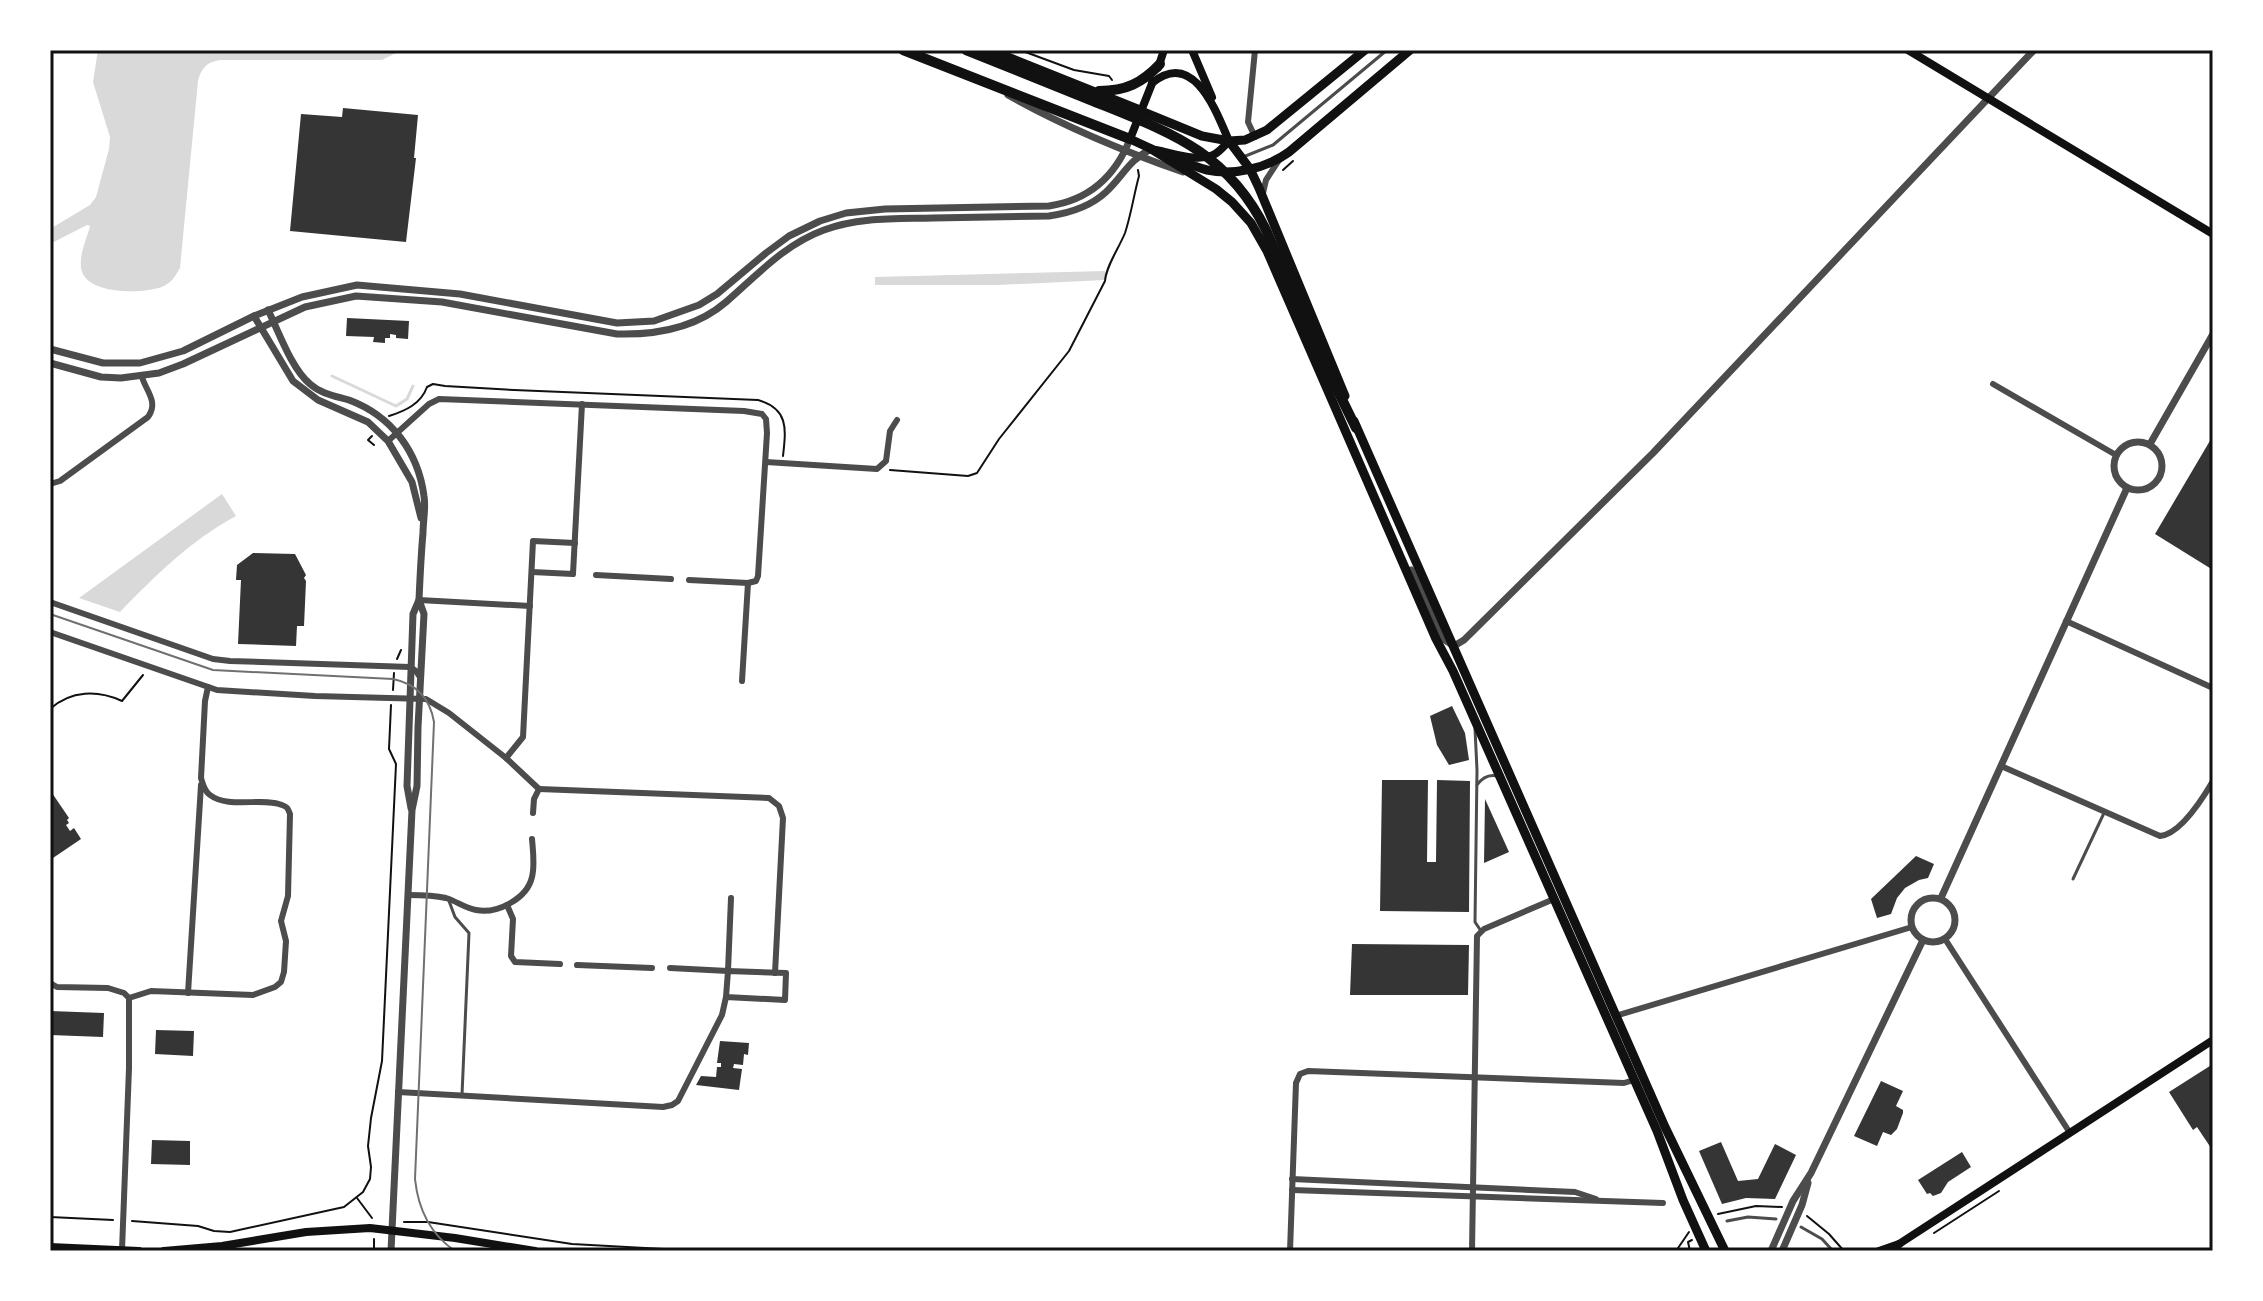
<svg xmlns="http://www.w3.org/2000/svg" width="2263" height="1301" font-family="'Noto Serif',serif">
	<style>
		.water { fill: #d9d9d9 }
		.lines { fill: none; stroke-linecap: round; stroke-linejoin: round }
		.stream { stroke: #d9d9d9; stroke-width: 3 }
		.building { fill: #353535 }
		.path { stroke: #111; stroke-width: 2 }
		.service { stroke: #4c4c4c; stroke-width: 3 }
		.minor { stroke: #4c4c4c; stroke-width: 6 }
		.tertiary { stroke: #4c4c4c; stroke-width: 7 }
		.secondary { stroke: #111; stroke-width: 8 }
		.primary { stroke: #111; stroke-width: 9 }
		.trunk { stroke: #111; stroke-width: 10 }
		.tram { stroke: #707070; stroke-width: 2 }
		.neatline { fill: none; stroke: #111; stroke-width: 3 }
	</style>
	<rect width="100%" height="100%" fill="#fff"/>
	<!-- water -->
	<g class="water">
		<path d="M98 50H402L382 60H220C207 62 201 68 198 81L180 268C176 275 172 282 164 286 146 294 93 295 83 274 76 260 87 239 90 226L87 225 50 244V229L90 205 96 197 109 149 110 137 93 82Z"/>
		<path d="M1105 271V280L999 285H875V277Z"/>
		<path d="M222 494 236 516C190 541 156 575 120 612L79 598Z"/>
	</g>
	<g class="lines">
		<!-- stream -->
		<path class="stream" d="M332 376 396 406 407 399 413 386"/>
	</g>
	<!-- building -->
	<g class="building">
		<path d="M343 108 418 115 414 158H416L406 242 290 231 301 114 342 117Z"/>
		<path d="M347 318 409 321 408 339 396 338V335L390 334V338H385V343L373 342 374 337 346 336Z"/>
		<path d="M2211 439 2213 440V570L2155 534Z"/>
		<path d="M253 553 295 554 306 575 304 578 306 581 304 626H297L296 646 238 644 241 580H236L237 565Z"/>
		<path d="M1452 706 1465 733 1469 760 1449 765 1437 745 1430 716Z"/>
		<path d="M1382 780H1428L1427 862H1436L1437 780 1470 781 1469 912 1380 911Z"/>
		<path d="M50 790 69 818 67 820 69 823 66 825 70 831 74 828 81 839 50 860Z"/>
		<path d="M1485 799 1509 852 1484 863Z"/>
		<path d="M1916 856 1934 864 1928 878 1919 880 1905 888 1897 898 1891 914 1877 918 1871 899Z"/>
		<path d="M1352 944 1469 945 1468 995H1350Z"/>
		<path d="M50 1011 104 1013 103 1037 50 1035Z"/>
		<path d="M156 1030 194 1031 193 1056 155 1054Z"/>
		<path d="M720 1041 749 1043 748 1055 744 1054 743 1065 734 1064 733 1068 742 1069 739 1090 696 1085 701 1076 716 1077 717 1067H721V1063H717Z"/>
		<path d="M2213 1064V1151L2197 1127 2193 1130 2169 1092Z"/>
		<path d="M1881 1081 1903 1091 1896 1106 1903 1110V1113L1897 1129 1891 1135 1883 1132 1877 1146 1854 1136Z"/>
		<path d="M152 1140 190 1141V1165L151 1164Z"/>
		<path d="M1721 1142 1738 1181 1758 1179 1775 1144 1796 1155 1775 1199 1746 1198 1722 1204 1699 1151Z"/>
		<path d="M1962 1152 1971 1167 1948 1182 1941 1193 1933 1196 1930 1193 1927 1194 1918 1180Z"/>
	</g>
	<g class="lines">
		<!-- path -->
		<g class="path">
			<path d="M1020 50 1074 70 1109 76 1112 80"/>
			<path d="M1283 170 1293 161"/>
			<path d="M389 416C405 411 421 404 427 387L433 384 445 386 514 390 758 400C789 409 786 429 783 456"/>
			<path d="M372 436 368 440 374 445"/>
			<path d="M890 470 968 476 977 473 999 439 1069 351 1105 281C1106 266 1119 248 1125 233 1131 215 1134 194 1139 176L1138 170"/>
			<path d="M397 659 401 650"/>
			<path d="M393 690 394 673"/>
			<path d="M50 709C71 690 98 690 122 701L143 675"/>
			<path d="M357 1198 372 1218"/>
			<path d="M1718 1214 1756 1206 1782 1207"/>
			<path d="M1807 1216 1829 1234 1844 1251"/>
			<path d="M50 1217 113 1220"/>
			<path d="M132 1221 198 1226 214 1231 230 1232 344 1207 363 1192 370 1179 371 1167 368 1146 371 1118 382 1061 396 764 389 749 391 705"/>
			<path d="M404 1222H428L572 1244 700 1251"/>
			<path d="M1934 1233 1999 1191"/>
			<path d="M374 1251V1239"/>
			<path d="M1676 1251 1689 1232"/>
			<path d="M1690 1251 1688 1242 1692 1240"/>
		</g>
		<!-- service -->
		<g class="service">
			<path d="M1243 157 1273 145 1387 50"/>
			<path d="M1475 729 1477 770 1475 922 1481 931"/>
			<path d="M1477 785C1482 778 1488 774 1497 776"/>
			<path d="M2073 879 2104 813"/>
			<path d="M449 901 455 917 469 933 462 1095"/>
			<path d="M1727 1221 1748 1217 1776 1219"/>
			<path d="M1801 1227 1822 1239 1833 1251"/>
		</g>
		<!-- minor -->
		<g class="minor">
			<path d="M1255 50 1248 122 1255 137"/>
			<path d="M1263 193 1266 180 1279 160"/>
			<path d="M1993 384 2116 455"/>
			<path d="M388 441 429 404 439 399 744 411 762 414 766 419 767 433 758 576 756 581 748 583"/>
			<path d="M766 462 877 469 886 461 890 431 897 420"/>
			<path d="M50 484 60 481 148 417C159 402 146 391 142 377"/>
			<path d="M532 572 573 574 582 404"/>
			<path d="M596 575 671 579"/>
			<path d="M689 580 748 583"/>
			<path d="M419 600 530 606"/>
			<path d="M50 602 213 659 230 661 410 667 416 671 420 677"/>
			<path d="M2066 621 2213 688"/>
			<path d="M50 632 217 690 315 696 426 699 449 713 506 758 539 789 534 799 533 813"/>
			<path d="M742 681 748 583"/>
			<path d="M506 758 523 737 533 541 575 543"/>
			<path d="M2001 766 2160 836C2181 834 2203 798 2213 781"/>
			<path d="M539 789 769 798 779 806 783 818 775 973"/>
			<path d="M408 895C420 895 433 895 446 898 456 901 465 908 476 910 497 914 527 899 532 877 535 865 533 851 532 839"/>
			<path d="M507 905 513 919 511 956 515 962 560 964"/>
			<path d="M1945 939 2070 1133"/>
			<path d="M577 965 652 968"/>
			<path d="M670 968 728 971 731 898"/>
			<path d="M50 983 57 987 108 988 124 993 129 998"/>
			<path d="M188 993 201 785"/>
			<path d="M129 998 151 991 253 995 275 987 281 982 284 972 286 941 281 921 288 896 290 814C288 809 288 807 282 805 263 797 228 809 210 795 204 791 203 784 201 778L205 701 208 687"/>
			<path d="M1615 1016 1912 927"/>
			<path d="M398 1092 663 1107 672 1105 678 1101 722 1015 726 997 728 971 786 973 785 1000 726 997"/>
			<path d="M1292 1179 1575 1192 1596 1199"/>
			<path d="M1292 1190 1663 1203"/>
			<path d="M122 1250 129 1068V998"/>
			<path d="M1290 1251 1296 1083 1300 1074 1308 1071 1624 1083 1634 1080"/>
			<path d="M1472 1251 1477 936 1484 929 1554 899"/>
		</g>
		<!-- tertiary -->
		<g class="tertiary">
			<path d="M1008 95C1063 126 1123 151 1183 172"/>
			<path d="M268 310C279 332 291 368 310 384 321 394 336 396 349 400 392 416 418 452 424 496 426 508 423 521 423 533 421 555 420 577 419 600L424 614 418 727 417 786 412 810 391 1251"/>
			<path d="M254 316 293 381 318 400 368 422 388 441 412 482 421 518"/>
			<path d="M50 349 103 363H140L183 351 254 316 302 297 357 285 460 294 617 323 654 321 699 305 717 294 766 253 789 236 820 221 846 213 885 209 1049 206C1089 200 1115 177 1130 139"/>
			<path d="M50 363 101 377 121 378 159 373 183 364 305 307 356 296 442 302 617 334C655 335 696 328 726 302 756 276 785 244 824 230 859 217 896 219 933 218 971 217 1010 217 1049 216 1070 213 1090 207 1106 192 1123 176 1129 160 1151 149"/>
			<circle cx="2138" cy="466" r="24"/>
			<path d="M2150 444 2213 334"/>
			<path d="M1411 570 1442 638 1454 646"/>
			<path d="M1454 646 1464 640 1653 453 2034 50"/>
			<path d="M411 808 407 786 413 614 419 600"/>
			<circle cx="1933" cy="920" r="22"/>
			<path d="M1941 898 2127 488"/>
			<path d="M1771 1251 1793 1201 1811 1173 1923 940"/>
			<path d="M1782 1251 1802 1205 1808 1183"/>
		</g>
		<!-- secondary -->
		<g class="secondary">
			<path d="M1192 50 1212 97"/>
			<path d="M1908 50 2213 234"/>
			<path d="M1158 68 1164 50"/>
			<path d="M1152 83C1194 49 1216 111 1229 141 1225 145 1220 151 1215 154 1198 163 1173 153 1156 150"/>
			<path d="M1130 139 1153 81"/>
			<path d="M50 1247 139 1251"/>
			<path d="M164 1251 222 1246 306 1232 370 1228 455 1238 535 1251"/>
			<path d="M1879 1251 1899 1244"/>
			<path d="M1893 1251 1899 1244 2213 1040"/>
		</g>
		<!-- primary -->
		<g class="primary">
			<path d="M1141 111 1202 136 1229 141 1245 140 1267 130 1365 50"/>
			<path d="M1130 139 1156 151"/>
			<path d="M1229 141 1250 169 1259 188 1345 396"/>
			<path d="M1151 149 1216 189 1232 202 1251 223 1267 251 1436 639 1453 671 1657 1131 1683 1200 1706 1251"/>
			<path d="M1170 156C1182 161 1194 167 1207 170 1234 176 1267 168 1289 152L1410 50"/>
			<path d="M1354 421 1665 1127 1725 1251"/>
		</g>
		<!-- trunk -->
		<g class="trunk">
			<path d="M903 50 1130 139"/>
			<path d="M966 50C1008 67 1050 84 1093 101 1169 132 1227 151 1266 230L1332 379 1356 428"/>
			<path d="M989 50 1141 111"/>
			<path d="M1099 91C1126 91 1142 83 1160 64"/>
		</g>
		<!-- tram -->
		<path class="tram" d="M50 614 213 670 393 679C417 684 430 698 434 722L415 1179C418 1208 430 1234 455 1251"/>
	</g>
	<!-- border -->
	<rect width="2263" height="1301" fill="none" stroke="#ffffff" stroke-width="104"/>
	<rect x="52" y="52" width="2159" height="1197" class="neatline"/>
</svg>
